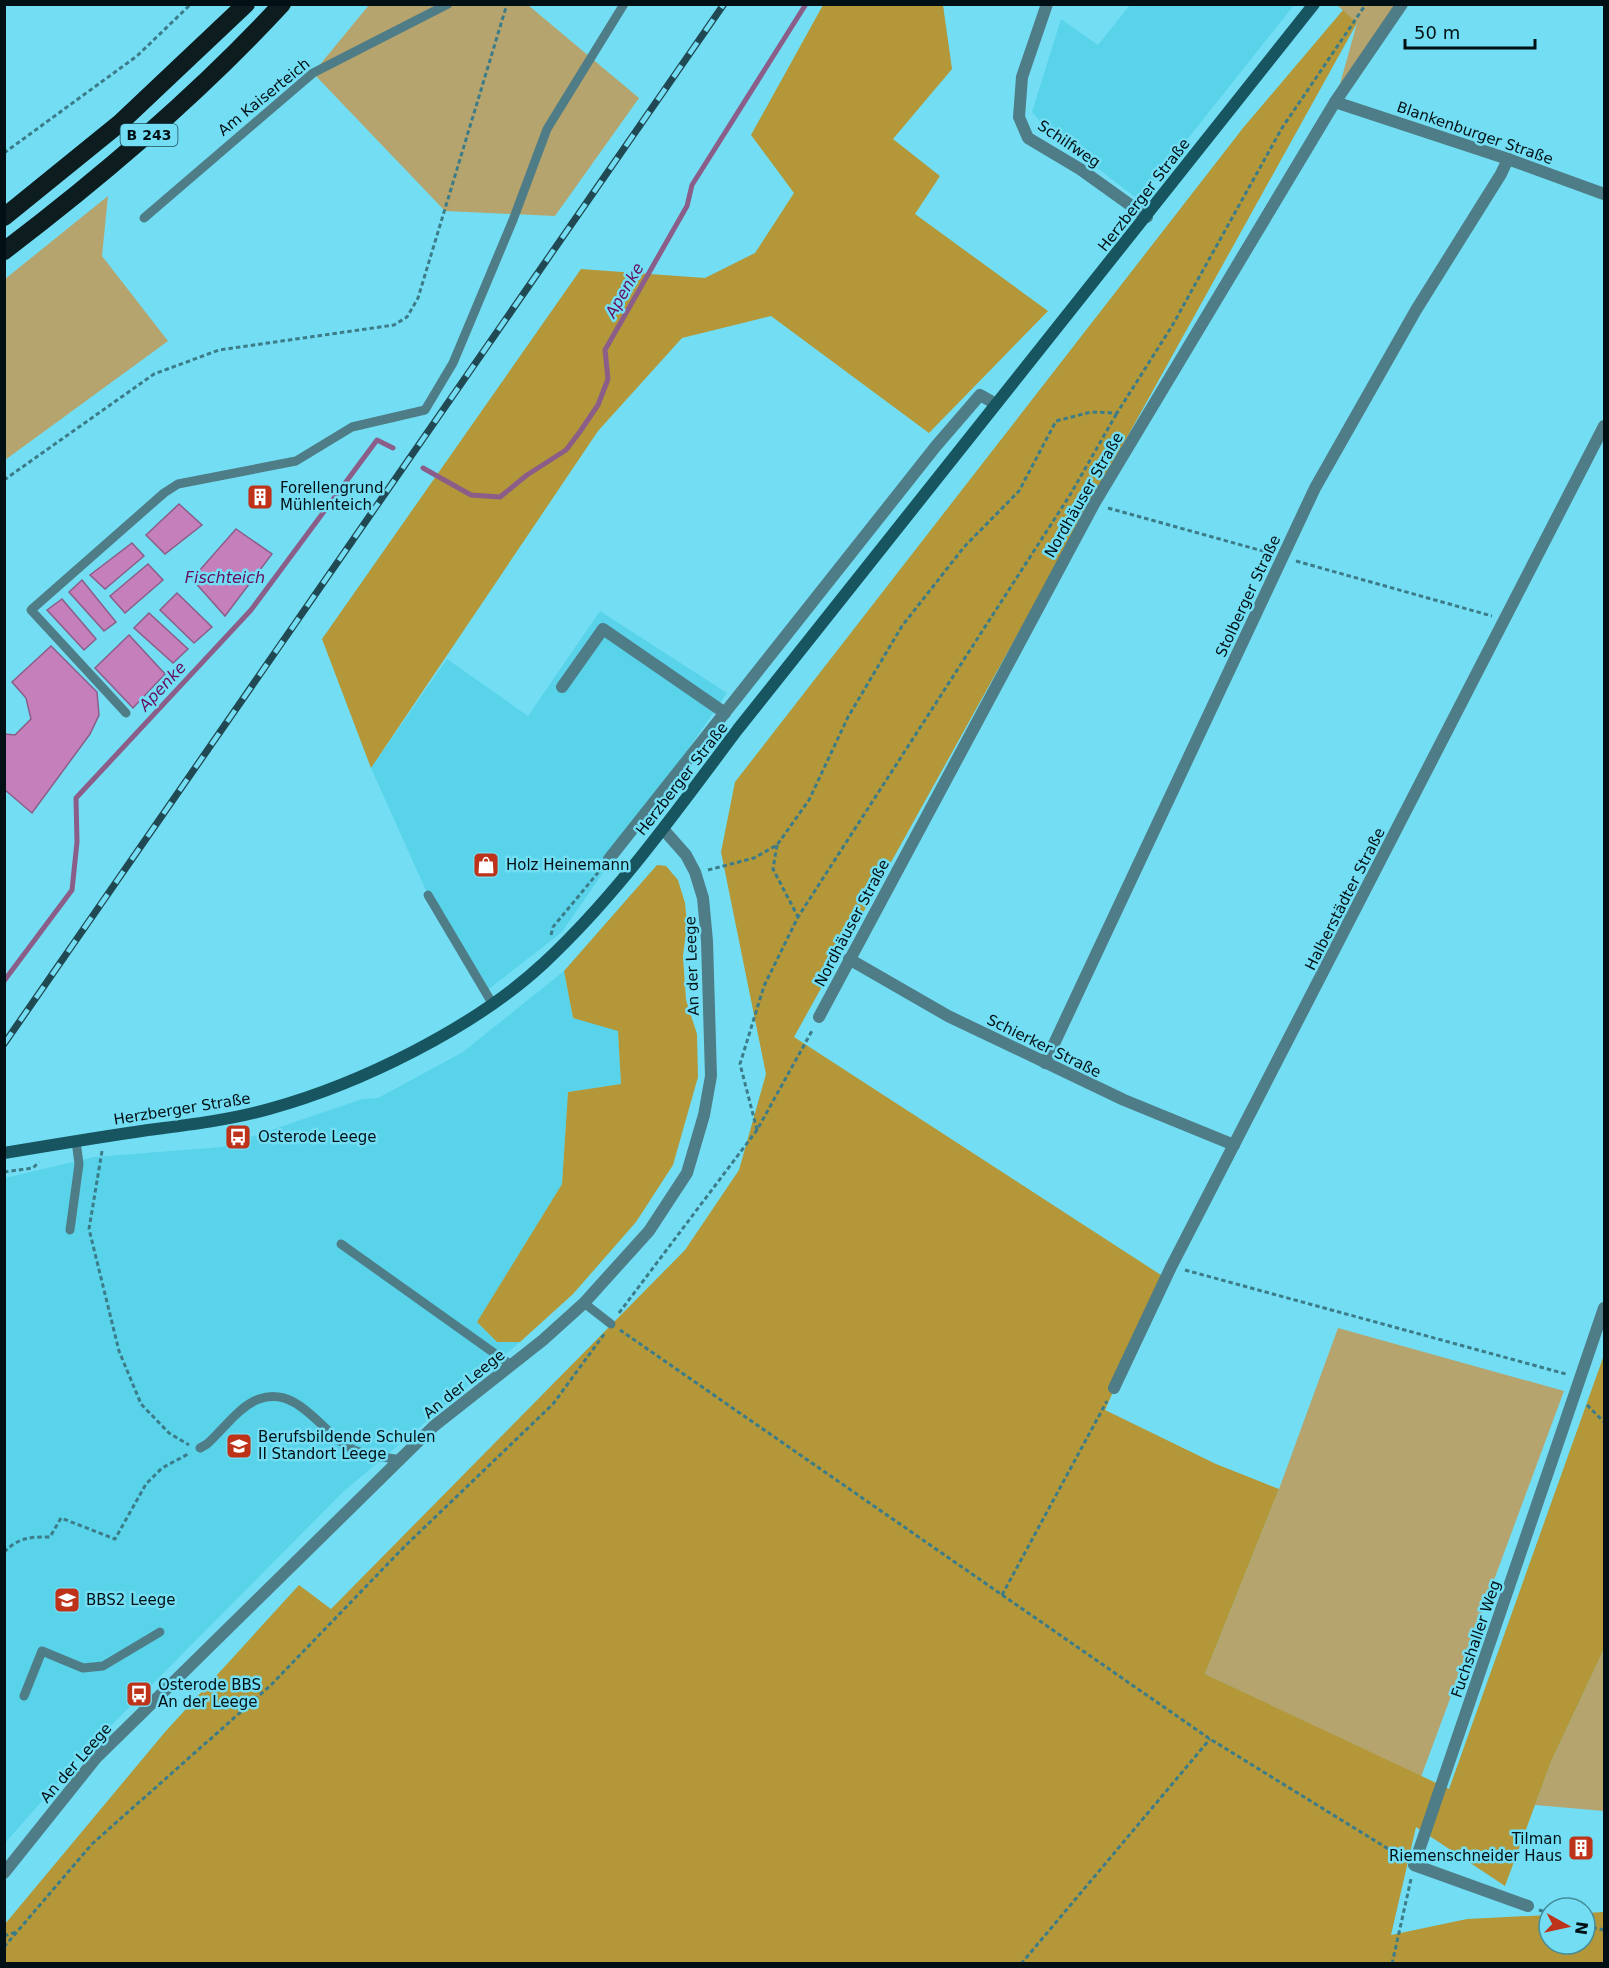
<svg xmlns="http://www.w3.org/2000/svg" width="1609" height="1968" font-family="'DejaVu Sans',sans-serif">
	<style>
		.built { fill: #58d3ea }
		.green { fill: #b5a46d }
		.forest { fill: #b39739 }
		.water { fill: #c57fba; stroke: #8a5e88; stroke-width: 1.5 }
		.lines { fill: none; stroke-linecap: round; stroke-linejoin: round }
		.stream { stroke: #8a5e88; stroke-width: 5 }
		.path { stroke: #3c7c89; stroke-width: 3; stroke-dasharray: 4.5 3; stroke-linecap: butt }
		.lane { stroke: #4f7d87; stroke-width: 9 }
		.street { stroke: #4f7d87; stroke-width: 12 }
		.secondary { stroke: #175560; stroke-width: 12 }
		.highway { stroke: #0c1c1f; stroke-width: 18 }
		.rail-casing { stroke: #204953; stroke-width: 7 }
		.rail { stroke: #73def3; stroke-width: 4.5; stroke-dasharray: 14; stroke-linecap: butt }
		.labels { text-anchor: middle; stroke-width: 5; stroke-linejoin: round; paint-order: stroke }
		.shield { fill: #73def3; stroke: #224e58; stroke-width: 1.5 }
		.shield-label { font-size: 14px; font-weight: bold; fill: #001015 }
		.street-label { font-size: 15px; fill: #001015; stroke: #73def3 }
		.poi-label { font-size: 15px; fill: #001015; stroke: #73def3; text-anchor: start }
		.water-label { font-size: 16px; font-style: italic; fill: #650f5d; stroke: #73def3 }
	</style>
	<rect width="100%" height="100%" fill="#73def3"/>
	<!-- built -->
	<g class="built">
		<path d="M1130 5H1294L1139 200 1046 129 1032 112 1061 19 1098 45Z"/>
		<path d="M600 611 727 693 562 932 485 992 428 895 371 768 447 659 528 716Z"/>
		<path d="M564 971 573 1018 618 1030 621 1084 568 1092 562 1184 477 1322 497 1342H520L343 1492 89 1748 5 1843V1178L94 1157 222 1147 362 1099 378 1098 463 1052Z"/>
	</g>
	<!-- green -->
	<g class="green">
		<path d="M369 5H528L639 98 555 216 445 211 313 73Z"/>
		<path d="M1337 5H1402L1335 102 1357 23Z"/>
		<path d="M108 196 102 256 168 341 5 460V279Z"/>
		<path d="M1338 1328 1564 1391 1421 1777 1205 1674 1279 1489Z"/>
		<path d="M1604 1649V1811L1535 1805 1551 1762Z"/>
	</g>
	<!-- forest -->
	<g class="forest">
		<path d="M823 5H943L952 69 893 139 940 176 915 214 1048 311 929 433 771 316 682 338 598 431 371 768 322 639 581 269 705 278 755 253 794 193 751 135Z"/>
		<path d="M1343 10 1357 23 794 1037 1164 1277 1105 1410 1216 1464 1279 1489 1205 1674 1449 1789 1604 1355V1649L1551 1762 1505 1886 1416 1827 1391 1935 1467 1919 1549 1915V1944H1585V1913L1604 1912V1963L5 1964V1924L165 1732 299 1585 331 1609 685 1250 739 1170 766 1074 721 852 735 782 1243 128Z"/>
		<path d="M657 865 666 866 678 880 685 903 687 924 683 956 686 1000 697 1034 698 1077 673 1165 636 1222 573 1294 520 1342H497L477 1322 562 1184 568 1092 621 1084 618 1031 573 1018 564 971Z"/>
	</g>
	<!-- water -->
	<g class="water">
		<path d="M179 504 202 525 165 554 146 535Z"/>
		<path d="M236 529 272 554 225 616 192 579Z"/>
		<path d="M132 543 144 556 105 589 90 575Z"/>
		<path d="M148 564 163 580 125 613 110 596Z"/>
		<path d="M82 580 116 622 104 631 69 592Z"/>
		<path d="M177 593 212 627 194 643 160 610Z"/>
		<path d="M62 599 96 639 84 650 47 610Z"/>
		<path d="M149 613 188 649 173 663 134 628Z"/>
		<path d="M129 635 165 674 133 708 95 668Z"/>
		<path d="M51 646 97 692 99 715 90 734 32 813 5 790V734L15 735 31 719 26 698 12 682Z"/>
	</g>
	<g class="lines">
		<!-- stream -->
		<g class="stream">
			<path d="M423 468 471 495 500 497 527 475 566 450 579 433 598 405 608 379 605 350 687 206 692 185 806 4"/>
			<path d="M4 981 72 890 77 842 76 798 251 610 377 440 393 448"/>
		</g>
		<!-- path -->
		<g class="path">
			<path d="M4 153 137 56 191 4"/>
			<path d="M4 480 154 374 219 350 394 325 407 317 418 298 507 4"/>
			<path d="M1108 508 1270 553"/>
			<path d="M1296 561 1492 616"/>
			<path d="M777 845 773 869 798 917"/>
			<path d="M708 870 754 858 777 845 809 800 848 717 902 626 964 547 1019 491 1056 421 1091 412 1117 413 1172 326 1282 128 1366 4"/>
			<path d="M551 935 553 927 601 869"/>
			<path d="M757 1130 740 1064 764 986 798 917 1070 495 1117 413"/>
			<path d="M102 1151 89 1229 119 1351 141 1404 169 1433 189 1445"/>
			<path d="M4 1172 33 1168 39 1162"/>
			<path d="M1185 1270 1566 1374"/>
			<path d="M619 1313 757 1130 813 1029"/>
			<path d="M620 1330 1210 1739 1403 1858"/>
			<path d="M1587 1405 1604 1422"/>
			<path d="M4 1552C20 1537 29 1537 50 1537L61 1518 115 1539 146 1484 162 1468 190 1453"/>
			<path d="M1002 1595 1107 1401"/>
			<path d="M1539 1910 1549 1913"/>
			<path d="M1585 1926 1604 1930"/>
			<path d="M4 1936 16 1932"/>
			<path d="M4 1947 92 1844 270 1686 404 1547 553 1404 605 1333"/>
			<path d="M1021 1964 1210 1739"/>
			<path d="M1392 1964 1411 1879"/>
		</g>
		<!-- lane -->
		<g class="lane">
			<path d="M144 218 313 73 448 4"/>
			<path d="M126 713 31 610 164 493 178 484 296 461 352 427 425 410 453 363 513 220 547 129 624 4"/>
			<path d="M428 895 492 1003"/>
			<path d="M70 1230 79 1164 76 1141"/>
			<path d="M341 1244 511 1365"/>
			<path d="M584 1303 611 1324"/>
			<path d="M200 1448 207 1444C222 1431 239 1406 259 1399 299 1385 322 1434 352 1449 365 1456 386 1457 401 1460"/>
			<path d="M24 1696 42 1651 83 1668 103 1666 160 1632"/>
		</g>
		<!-- street -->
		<g class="street">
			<path d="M1047 4 1022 77 1019 117 1028 138 1080 169 1147 217"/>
			<path d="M1335 102 1508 159 1604 194"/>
			<path d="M562 687 603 629 725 713"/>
			<path d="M609 859 936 446 980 395 996 404"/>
			<path d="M849 959 948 1016 1124 1100 1234 1145"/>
			<path d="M819 1017 1094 504 1335 102 1402 4"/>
			<path d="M1045 1063 1315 488 1416 310 1501 174 1508 159"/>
			<path d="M1114 1388 1171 1267 1604 426"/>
			<path d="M4 1873 96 1758 144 1711 434 1426 543 1340 584 1303 649 1231 687 1173 704 1115 711 1076 707 941 703 898 695 872 686 855 663 829"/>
			<path d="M1528 1906 1414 1865 1604 1308"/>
		</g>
		<!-- secondary -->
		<path class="secondary" d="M4 1153C52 1145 100 1137 148 1130 188 1125 230 1120 269 1109 360 1084 474 1028 544 963 618 894 677 810 738 729L1314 4"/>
		<!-- highway -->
		<g class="highway">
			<path d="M4 217 120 123 246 4"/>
			<path d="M4 251C104 175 197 96 282 4"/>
		</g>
		<defs>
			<path id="rail" d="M4 1044 724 4"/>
		</defs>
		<!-- rail casing -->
		<use href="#rail" class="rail-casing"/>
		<!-- rail -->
		<use href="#rail" class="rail"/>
	</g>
	<!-- icons -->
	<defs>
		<symbol id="building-square" viewBox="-11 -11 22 22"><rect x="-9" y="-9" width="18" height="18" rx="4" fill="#be3219" stroke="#73def3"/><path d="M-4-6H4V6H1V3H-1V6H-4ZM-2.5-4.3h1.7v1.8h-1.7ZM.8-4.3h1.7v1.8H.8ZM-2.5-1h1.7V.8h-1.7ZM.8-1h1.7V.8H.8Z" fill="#fff"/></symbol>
		<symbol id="shop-square" viewBox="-11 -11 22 22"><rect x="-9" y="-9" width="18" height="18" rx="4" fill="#be3219" stroke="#73def3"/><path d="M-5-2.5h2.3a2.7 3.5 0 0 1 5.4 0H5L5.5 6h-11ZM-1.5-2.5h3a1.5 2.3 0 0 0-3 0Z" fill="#fff"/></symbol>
		<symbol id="bus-square" viewBox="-11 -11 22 22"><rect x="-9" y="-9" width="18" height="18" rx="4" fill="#be3219" stroke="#73def3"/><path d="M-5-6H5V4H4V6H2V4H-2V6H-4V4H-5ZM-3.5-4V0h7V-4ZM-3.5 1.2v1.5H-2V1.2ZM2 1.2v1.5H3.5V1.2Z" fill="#fff"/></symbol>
		<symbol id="school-square" viewBox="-11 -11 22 22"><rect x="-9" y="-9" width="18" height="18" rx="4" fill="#be3219" stroke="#73def3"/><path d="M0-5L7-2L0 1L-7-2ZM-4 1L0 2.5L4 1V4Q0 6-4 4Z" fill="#fff"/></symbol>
	</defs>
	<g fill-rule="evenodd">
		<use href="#building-square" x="245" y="482" width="30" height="30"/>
		<use href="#shop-square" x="471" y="850" width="30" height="30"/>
		<use href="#bus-square" x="223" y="1122" width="30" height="30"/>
		<use href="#school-square" x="224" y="1431" width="30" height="30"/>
		<use href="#school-square" x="52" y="1585" width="30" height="30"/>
		<use href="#bus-square" x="124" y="1679" width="30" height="30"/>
		<use href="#building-square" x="1566" y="1833" width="30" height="30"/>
	</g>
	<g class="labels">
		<!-- shield labels -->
		<rect class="shield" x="120.5" y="124" width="57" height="22" rx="4.5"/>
		<g class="shield-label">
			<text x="149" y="140">B 243</text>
		</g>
		<!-- street labels -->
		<g class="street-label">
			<text transform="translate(264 97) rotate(-39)" y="5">Am Kaiserteich</text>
			<text transform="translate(1475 133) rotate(19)" y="5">Blankenburger Straße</text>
			<text transform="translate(1069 144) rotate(34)" y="5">Schilfweg</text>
			<text transform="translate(1144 195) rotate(-52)" y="5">Herzberger Straße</text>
			<text transform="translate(1084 495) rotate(-60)" y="5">Nordhäuser Straße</text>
			<text transform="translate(1248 596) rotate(-65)" y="5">Stolberger Straße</text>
			<text transform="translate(682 779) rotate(-52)" y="5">Herzberger Straße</text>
			<text transform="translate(1345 899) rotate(-63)" y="5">Halberstädter Straße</text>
			<text transform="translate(852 923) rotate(-62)" y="5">Nordhäuser Straße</text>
			<text transform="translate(692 966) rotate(-92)" y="5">An der Leege</text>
			<text transform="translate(1044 1046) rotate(26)" y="5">Schierker Straße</text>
			<text transform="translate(182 1109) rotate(-9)" y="5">Herzberger Straße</text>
			<text transform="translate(464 1384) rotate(-39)" y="5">An der Leege</text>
			<text transform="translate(1476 1639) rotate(-71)" y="5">Fuchshaller Weg</text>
			<text transform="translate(76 1763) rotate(-49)" y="5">An der Leege</text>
		</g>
		<!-- poi labels -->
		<g class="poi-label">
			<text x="280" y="493">Forellengrund<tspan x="280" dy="17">Mühlenteich</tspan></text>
			<text x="506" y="870">Holz Heinemann</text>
			<text x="258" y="1142">Osterode Leege</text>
			<text x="258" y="1442">Berufsbildende Schulen<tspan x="258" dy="17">II Standort Leege</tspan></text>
			<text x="86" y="1605">BBS2 Leege</text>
			<text x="158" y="1690">Osterode BBS<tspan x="158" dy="17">An der Leege</tspan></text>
			<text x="1562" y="1844" text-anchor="end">Tilman<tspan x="1562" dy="17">Riemenschneider Haus</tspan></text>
		</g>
		<!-- water labels -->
		<g class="water-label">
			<text transform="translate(624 290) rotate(-60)" y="6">Apenke</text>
			<text x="225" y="583">Fischteich</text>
			<text transform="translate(162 686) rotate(-47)" y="6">Apenke</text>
		</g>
	</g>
	<!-- border -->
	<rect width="1609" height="1968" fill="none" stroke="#001015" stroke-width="12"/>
	<!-- north arrow -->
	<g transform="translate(1567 1926) rotate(98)"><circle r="28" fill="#73def3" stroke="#458c9a" stroke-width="1.5"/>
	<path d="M0-4.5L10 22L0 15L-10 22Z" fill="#be3219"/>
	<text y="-9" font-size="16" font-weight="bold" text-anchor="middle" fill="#001015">N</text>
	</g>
	<!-- scale -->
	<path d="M1405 39v9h130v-9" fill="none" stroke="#001015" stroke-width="3"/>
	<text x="1414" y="39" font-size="18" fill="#001015" stroke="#73def3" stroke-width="4.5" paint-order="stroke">50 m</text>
</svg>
